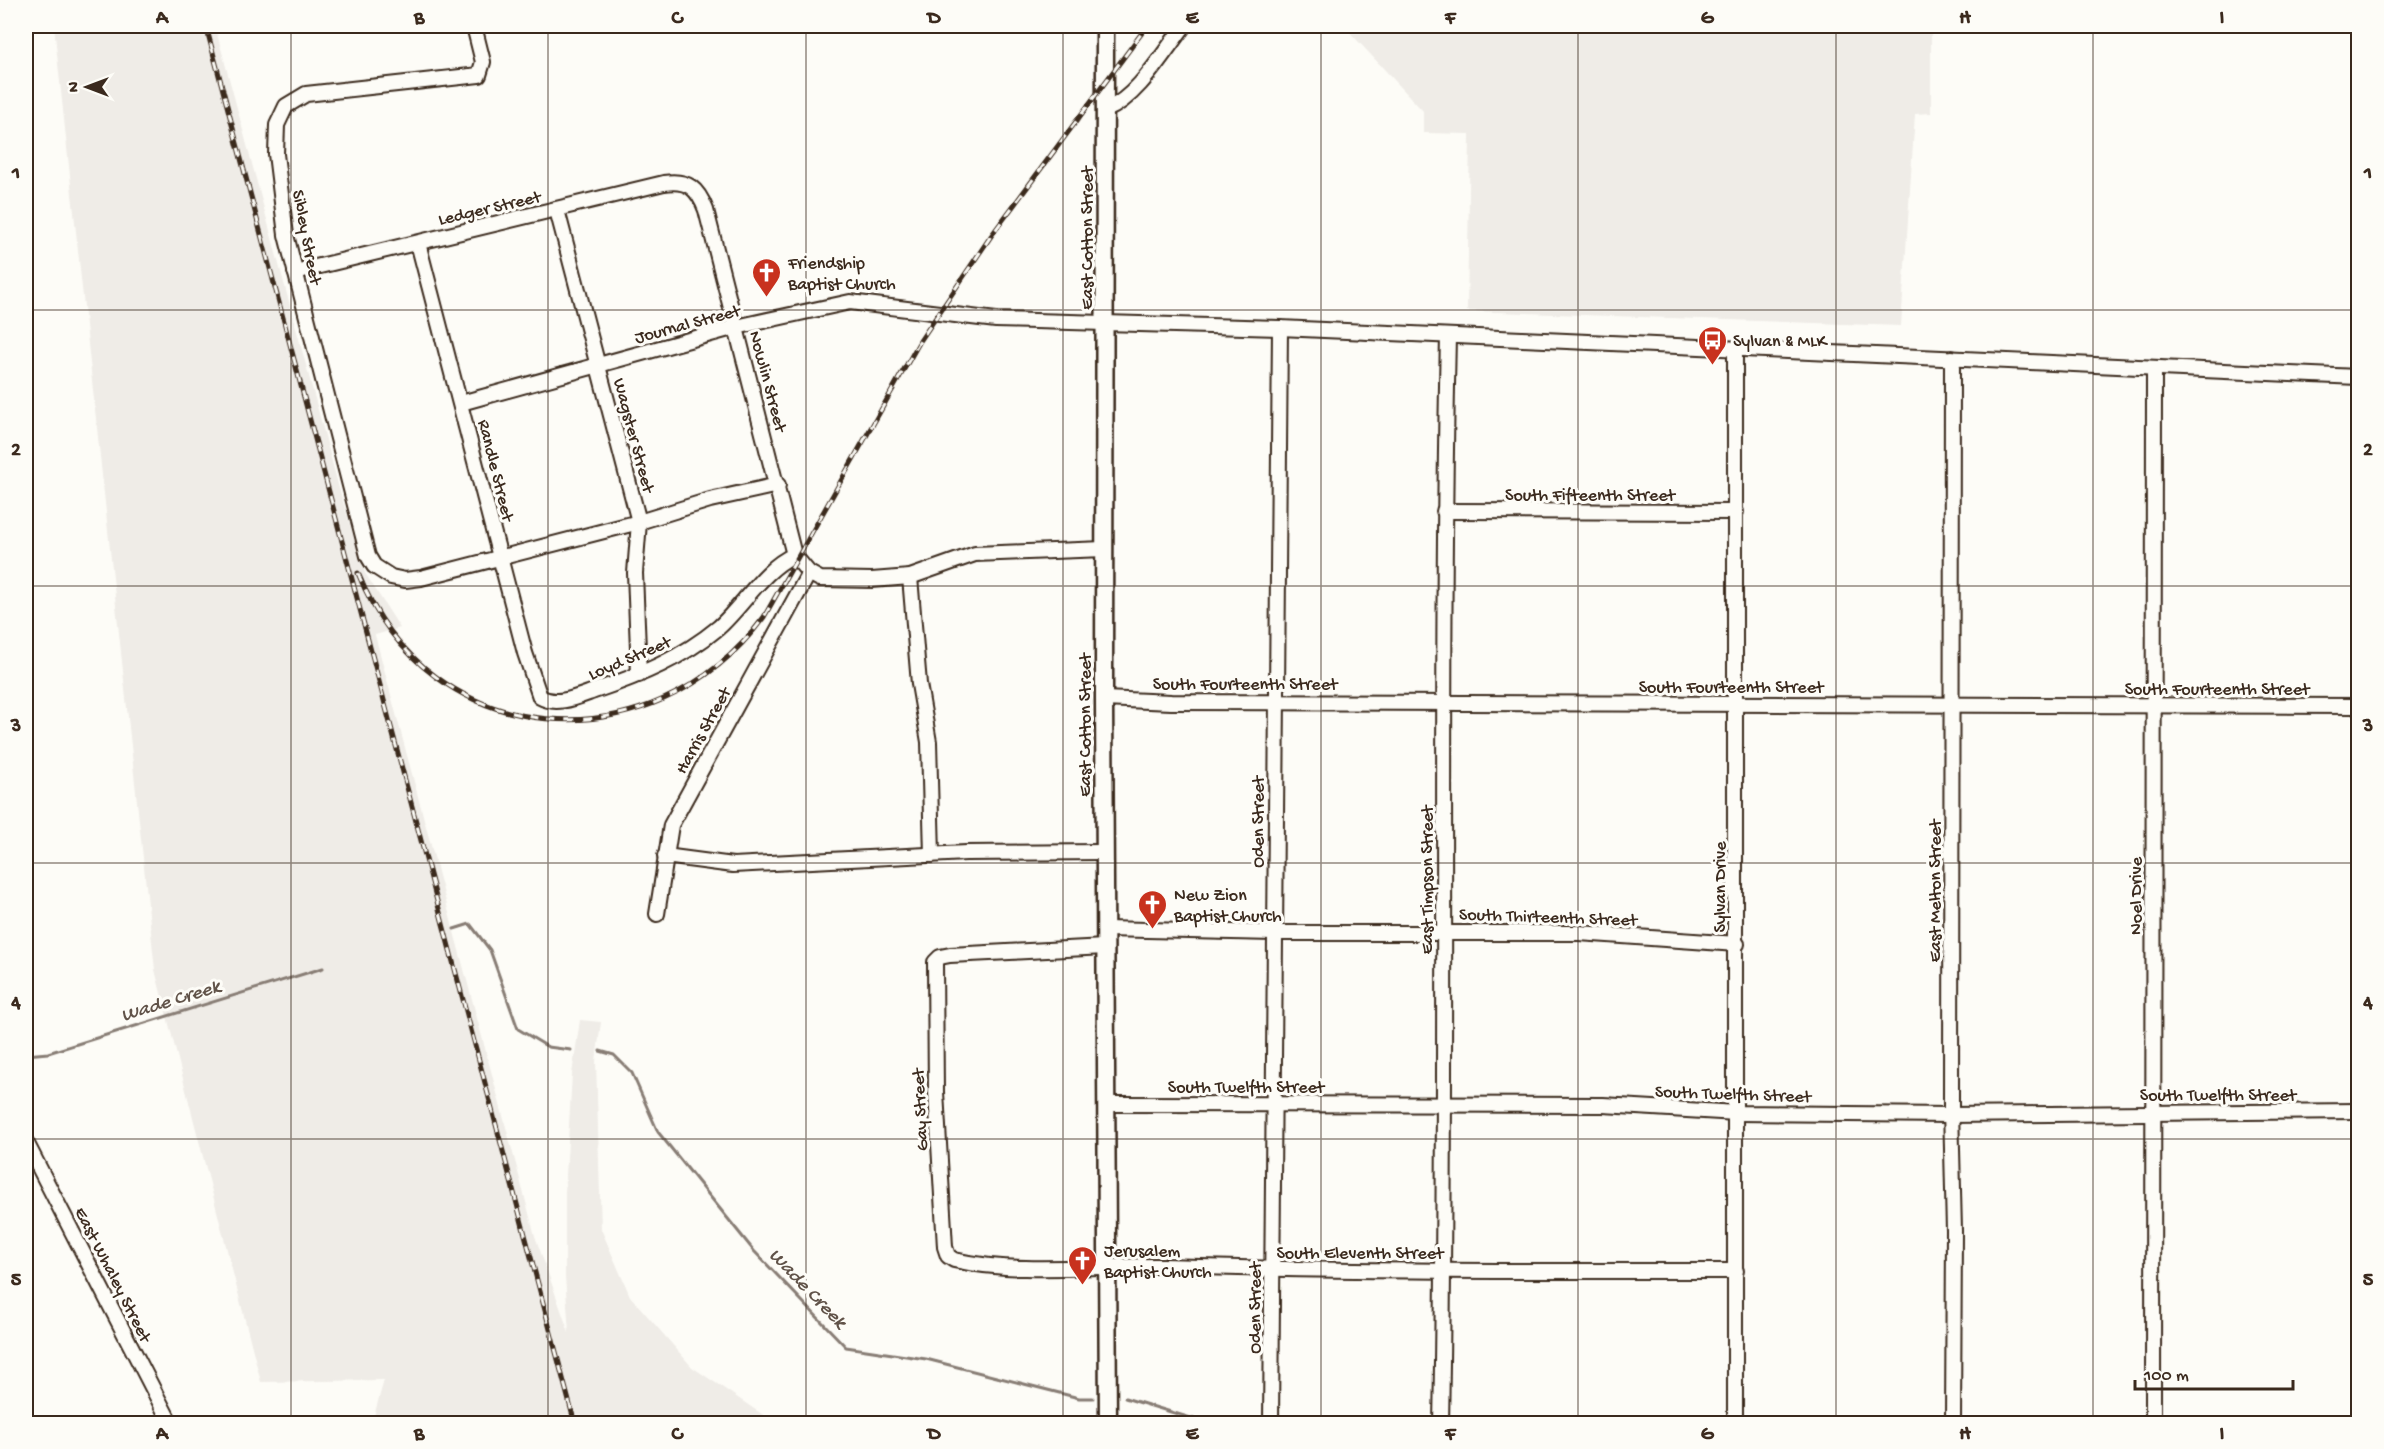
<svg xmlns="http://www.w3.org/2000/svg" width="2384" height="1449" font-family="'Gochi Hand',sans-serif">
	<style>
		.built { fill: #efece7 }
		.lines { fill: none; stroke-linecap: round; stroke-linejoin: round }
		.stream { stroke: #887d74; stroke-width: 3 }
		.minor-casing { stroke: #3b2a1e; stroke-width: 18 }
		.major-casing { stroke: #3b2a1e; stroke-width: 21 }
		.minor { stroke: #fdfcf7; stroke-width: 14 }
		.major { stroke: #fdfcf7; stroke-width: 16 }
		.rail-casing { stroke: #3b2a1e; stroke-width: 5 }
		.rail { stroke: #fdfcf7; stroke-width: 3; stroke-dasharray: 9; stroke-linecap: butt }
		.grid { fill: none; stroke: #3b2a1e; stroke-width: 1.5; stroke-opacity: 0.55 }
		.labels { text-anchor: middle; stroke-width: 6; stroke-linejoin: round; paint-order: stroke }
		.street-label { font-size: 18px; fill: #3b2a1e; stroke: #fdfcf7 }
		.poi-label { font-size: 18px; fill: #3b2a1e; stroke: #fdfcf7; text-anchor: start }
		.water-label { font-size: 20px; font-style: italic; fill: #615349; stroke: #fdfcf7 }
		.neatline { fill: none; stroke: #3b2a1e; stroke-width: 2 }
		.grid-label { font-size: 20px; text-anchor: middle; font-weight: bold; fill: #3b2a1e }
	</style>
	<rect width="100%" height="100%" fill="#fdfcf7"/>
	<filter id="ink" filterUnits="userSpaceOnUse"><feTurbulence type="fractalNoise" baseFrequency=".0167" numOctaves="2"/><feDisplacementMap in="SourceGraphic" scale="12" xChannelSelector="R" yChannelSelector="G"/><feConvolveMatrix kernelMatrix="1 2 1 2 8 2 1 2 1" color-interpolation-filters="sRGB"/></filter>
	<g filter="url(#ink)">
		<!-- built -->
		<g class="built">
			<path d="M54 26H215L339 488 365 573 400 628 375 635 535 1236 569 1333 565 1276V1192L572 1074 580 1020 601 1022 596 1061 601 1229 630 1296 692 1367 775 1423H372L384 1380 261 1382 155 970Z"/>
			<path d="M1344 26H1931V113L1915 114 1901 326 1467 311 1470 134 1423 133V111Z"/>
		</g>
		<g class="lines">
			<!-- stream -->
			<g class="stream">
				<path d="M454 929 470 924 490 950 518 1029 548 1047 571 1050"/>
				<path d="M600 1051 614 1055 632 1073 658 1132 754 1251 846 1347 926 1359 1079 1398H1093"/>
				<path d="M26 1055 48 1053 323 968"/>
				<path d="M1125 1398 1194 1419 1199 1424"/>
			</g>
			<defs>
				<g id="minor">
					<path d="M474 26 483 62 479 75 306 94 286 106 277 125 276 154 286 235 368 556 374 566 391 577 405 580 421 578 639 522 710 500 778 485"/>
					<path d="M1106 110C1137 98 1163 53 1184 26"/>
					<path d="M557 210 639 522 635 573 639 675"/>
					<path d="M418 243 525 653 540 697C558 707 579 696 597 690 641 675 682 658 718 628 744 605 763 569 794 555"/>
					<path d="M295 272 664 183C688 179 698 189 706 210L794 555 809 573 820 579 872 580 910 577 975 554 1104 549"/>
					<path d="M1735 351V1424"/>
					<path d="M1952 358 1951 1108 1954 1231 1953 1424"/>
					<path d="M461 403 736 327 850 302 996 320 1280 328 2358 377"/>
					<path d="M1444 511 1736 512"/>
					<path d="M910 577 919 684 929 742 932 855"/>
					<path d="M1104 699 1171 702 2358 706"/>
					<path d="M665 856 733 865 966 853 1104 852"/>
					<path d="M657 914 671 825 809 573"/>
					<path d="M1105 929 1274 933H1579L1737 944"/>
					<path d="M1105 947 950 955 940 957 935 962 936 1092 945 1247 948 1256 954 1260C1019 1275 1096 1265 1163 1266 1354 1272 1545 1271 1736 1271"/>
					<path d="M1106 1104 1603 1105 1737 1113 1951 1115 2358 1111"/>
					<path d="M26 1142 171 1424"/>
					<path d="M1271 1424 1280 328"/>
					<path d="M1441 1424C1448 1061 1440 698 1448 336"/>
					<path d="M2153 1424 2154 368"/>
				</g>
				<path id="major" d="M1105 26 1104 699 1108 1424"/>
			</defs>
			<!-- minor casing -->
			<use href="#minor" class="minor-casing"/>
			<!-- major casing -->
			<use href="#major" class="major-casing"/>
			<!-- minor -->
			<use href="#minor" class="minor"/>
			<!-- major -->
			<use href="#major" class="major"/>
			<defs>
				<g id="rail">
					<path d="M206 26 575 1424"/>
					<path d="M358 573C429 752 653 768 764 617L920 341 991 236 1147 26"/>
				</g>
			</defs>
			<!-- rail casing -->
			<use href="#rail" class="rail-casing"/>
			<!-- rail -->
			<use href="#rail" class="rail"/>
		</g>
	</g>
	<!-- grid -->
	<path class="grid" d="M291 26V1424M548 26V1424M806 26V1424M1063 26V1424M1321 26V1424M1578 26V1424M1836 26V1424M2093 26V1424M26 310H2358M26 586H2358M26 863H2358M26 1139H2358"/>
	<!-- icons -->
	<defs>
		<symbol id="church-pin" viewBox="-11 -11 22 30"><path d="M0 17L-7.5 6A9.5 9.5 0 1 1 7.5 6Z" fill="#c8321e" stroke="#fdfcf7"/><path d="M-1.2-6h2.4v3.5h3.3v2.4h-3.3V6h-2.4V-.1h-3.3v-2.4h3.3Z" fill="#fff"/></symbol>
		<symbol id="bus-pin" viewBox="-11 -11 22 30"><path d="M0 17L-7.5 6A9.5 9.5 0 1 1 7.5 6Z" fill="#c8321e" stroke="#fdfcf7"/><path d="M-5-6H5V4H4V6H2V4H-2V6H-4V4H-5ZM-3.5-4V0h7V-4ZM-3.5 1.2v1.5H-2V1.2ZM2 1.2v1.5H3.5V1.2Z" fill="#fff"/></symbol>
	</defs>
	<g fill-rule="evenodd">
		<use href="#church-pin" x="750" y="256" width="33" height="45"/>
		<use href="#bus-pin" x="1696" y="324" width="33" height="45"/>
		<use href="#church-pin" x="1136" y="888" width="33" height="45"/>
		<use href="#church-pin" x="1066" y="1244" width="33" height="45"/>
	</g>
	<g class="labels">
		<!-- street labels -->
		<g class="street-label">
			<text transform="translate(489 207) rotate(-13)" y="6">Ledger Street</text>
			<text transform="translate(308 237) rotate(79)" y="6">Sibley Street</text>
			<text transform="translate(1086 238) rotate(-90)" y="6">East Cotton Street</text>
			<text transform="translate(687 323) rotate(-15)" y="6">Journal Street</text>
			<text transform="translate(769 381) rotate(75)" y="6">Nowlin Street</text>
			<text transform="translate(635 435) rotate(75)" y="6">Wagster Street</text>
			<text transform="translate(497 470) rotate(76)" y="6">Randle Street</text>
			<text x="1590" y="500">South Fifteenth Street</text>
			<text transform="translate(629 657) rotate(-23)" y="6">Loyd Street</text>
			<text x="1245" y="689">South Fourteenth Street</text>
			<text x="1731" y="692">South Fourteenth Street</text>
			<text x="2217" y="694">South Fourteenth Street</text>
			<text transform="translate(1084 725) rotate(-90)" y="6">East Cotton Street</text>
			<text transform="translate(702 730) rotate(-61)" y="6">Harris Street</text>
			<text transform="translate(1257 822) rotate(-90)" y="6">Oden Street</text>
			<text transform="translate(1426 880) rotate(-90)" y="6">East Timpson Street</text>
			<text transform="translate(1719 887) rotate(-90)" y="6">Sylvan Drive</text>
			<text transform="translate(1934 891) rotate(-90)" y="6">East Melton Street</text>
			<text transform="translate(2135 896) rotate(-90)" y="6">Noel Drive</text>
			<text transform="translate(1548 916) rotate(2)" y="6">South Thirteenth Street</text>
			<text x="1246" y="1092">South Twelfth Street</text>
			<text transform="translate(1733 1093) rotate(2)" y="6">South Twelfth Street</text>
			<text x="2218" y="1100">South Twelfth Street</text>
			<text transform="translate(919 1110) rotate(-93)" y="6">Gay Street</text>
			<text x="1360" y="1258">South Eleventh Street</text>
			<text transform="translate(114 1274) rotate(63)" y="6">East Whaley Street</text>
			<text transform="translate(1254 1308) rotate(-90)" y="6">Oden Street</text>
		</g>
		<!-- poi labels -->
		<g class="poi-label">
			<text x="788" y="268">Friendship<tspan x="788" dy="21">Baptist Church</tspan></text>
			<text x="1733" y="346">Sylvan &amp; MLK</text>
			<text x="1174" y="900">New Zion<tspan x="1174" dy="21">Baptist Church</tspan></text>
			<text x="1104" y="1256">Jerusalem<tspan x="1104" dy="21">Baptist Church</tspan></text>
		</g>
		<!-- water labels -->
		<g class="water-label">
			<text transform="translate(170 999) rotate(-17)" y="7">Wade Creek</text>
			<text transform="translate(809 1287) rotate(46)" y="7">Wade Creek</text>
		</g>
	</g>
	<!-- margin -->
	<rect width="2384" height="1449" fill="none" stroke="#fdfcf7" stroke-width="66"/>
	<!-- north arrow -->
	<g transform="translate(87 87) rotate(270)" stroke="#fdfcf7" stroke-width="4.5" paint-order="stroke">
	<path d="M0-4.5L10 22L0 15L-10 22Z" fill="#3b2a1e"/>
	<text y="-9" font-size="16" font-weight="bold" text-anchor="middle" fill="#3b2a1e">N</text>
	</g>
	<!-- scale -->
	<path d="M2135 1380v9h158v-9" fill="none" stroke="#3b2a1e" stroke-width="3"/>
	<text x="2144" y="1380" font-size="18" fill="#3b2a1e" stroke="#fdfcf7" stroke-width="4.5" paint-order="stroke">100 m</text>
	<rect x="33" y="33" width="2318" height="1383" class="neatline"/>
	<g class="grid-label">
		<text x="162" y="23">A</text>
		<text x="419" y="23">B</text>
		<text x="677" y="23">C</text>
		<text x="934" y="23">D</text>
		<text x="1192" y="23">E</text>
		<text x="1450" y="23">F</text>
		<text x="1707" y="23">G</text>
		<text x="1965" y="23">H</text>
		<text x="2222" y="23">I</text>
		<text x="16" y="178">1</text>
		<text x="2368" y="178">1</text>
		<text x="16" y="455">2</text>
		<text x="2368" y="455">2</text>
		<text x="16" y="731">3</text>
		<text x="2368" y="731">3</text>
		<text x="16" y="1008">4</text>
		<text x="2368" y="1008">4</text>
		<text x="16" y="1285">5</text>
		<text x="2368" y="1285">5</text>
		<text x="162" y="1439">A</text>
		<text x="419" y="1439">B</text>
		<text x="677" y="1439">C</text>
		<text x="934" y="1439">D</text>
		<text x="1192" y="1439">E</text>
		<text x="1450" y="1439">F</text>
		<text x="1707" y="1439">G</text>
		<text x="1965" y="1439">H</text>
		<text x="2222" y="1439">I</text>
	</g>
</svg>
